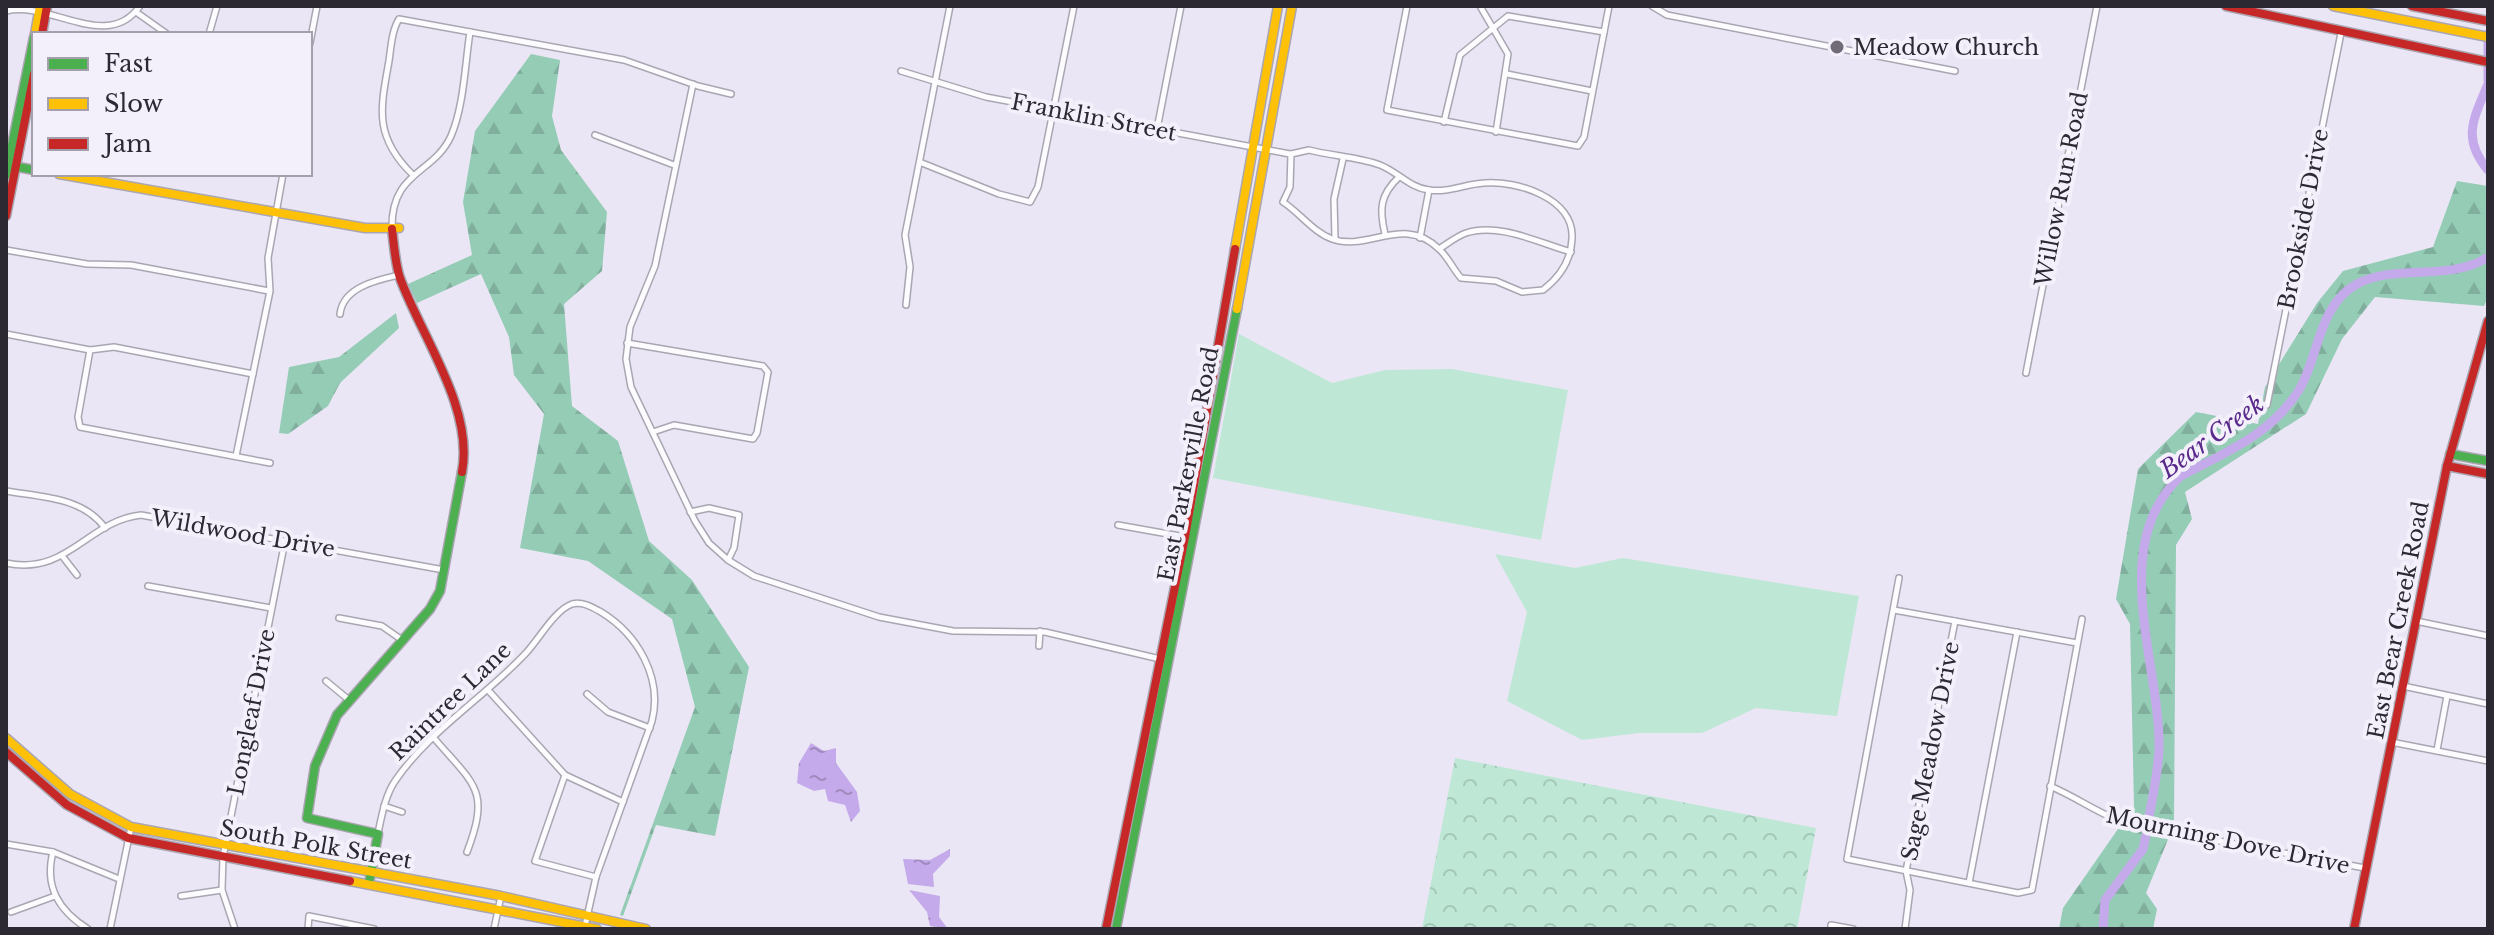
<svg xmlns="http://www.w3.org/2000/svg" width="2494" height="935" font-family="'Libre Baskerville',serif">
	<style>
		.green { fill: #bee8d5 }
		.forest { fill: url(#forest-firs) }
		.park { fill: url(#park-crowns) }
		.water { fill: url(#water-ripples) }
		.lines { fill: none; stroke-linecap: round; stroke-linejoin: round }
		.river { stroke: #c4aaea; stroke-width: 9 }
		.street-casing { stroke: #aaa6b1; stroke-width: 8 }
		.fast-casing { stroke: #aaa6b1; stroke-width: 11 }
		.slow-casing { stroke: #aaa6b1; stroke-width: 11 }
		.jam-casing { stroke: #aaa6b1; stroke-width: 11 }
		.street { stroke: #fcfbfe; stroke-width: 5 }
		.fast { stroke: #4caf50; stroke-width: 8 }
		.slow { stroke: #ffc107; stroke-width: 8 }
		.jam { stroke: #c62828; stroke-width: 8 }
		.poi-dot { fill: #706b77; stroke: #f4f0fb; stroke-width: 3 }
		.labels { text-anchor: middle; stroke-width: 8; stroke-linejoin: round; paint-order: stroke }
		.poi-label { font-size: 22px; fill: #2d2933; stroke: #f4f0fb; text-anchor: start }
		.street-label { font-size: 22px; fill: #2d2933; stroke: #f4f0fb }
		.water-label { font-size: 24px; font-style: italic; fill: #59298b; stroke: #f4f0fb }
	</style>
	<defs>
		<pattern id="forest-firs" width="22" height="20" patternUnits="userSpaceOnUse" patternTransform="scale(2)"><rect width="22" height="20" fill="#95ccb6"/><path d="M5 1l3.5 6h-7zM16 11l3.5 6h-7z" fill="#81af9d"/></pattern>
		<pattern id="park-crowns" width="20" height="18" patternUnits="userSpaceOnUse" patternTransform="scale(2)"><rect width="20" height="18" fill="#bee8d5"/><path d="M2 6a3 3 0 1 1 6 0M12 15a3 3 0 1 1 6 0" fill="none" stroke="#a4c7b7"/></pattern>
		<pattern id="water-ripples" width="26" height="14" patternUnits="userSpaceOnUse" patternTransform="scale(2)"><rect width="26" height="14" fill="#c4aaea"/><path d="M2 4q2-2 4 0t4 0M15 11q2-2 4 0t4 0" fill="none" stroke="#a08abe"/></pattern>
	</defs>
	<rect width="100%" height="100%" fill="#ebe6f5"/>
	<!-- green -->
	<g class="green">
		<path d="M1239 334 1332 383 1385 370 1452 369 1568 390 1541 540 1213 478Z"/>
		<path d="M1495 554 1575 568 1623 558 1859 596 1837 716 1756 708 1702 733H1639L1582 740 1507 701 1527 612Z"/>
	</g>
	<!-- forest -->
	<g class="forest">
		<path d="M531 54 560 60 552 116 561 150 607 212 602 271 564 304 572 406 618 441 649 541 692 580 749 667 715 836 656 825 623 916 620 915 695 707 672 619 588 561 520 548 544 414 514 375 509 337 481 274 417 303 408 284 472 255 463 202 475 131Z"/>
		<path d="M2457 181 2488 186V297L2484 306 2375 297 2342 339 2306 414 2185 492 2192 519 2176 545 2174 825 2146 893 2157 909 2153 929H2059L2063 908 2134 806 2130 624 2116 599 2138 469 2196 412 2258 424 2265 387 2317 303 2343 271 2433 247Z"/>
		<path d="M396 313 399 328 340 383 328 406 288 434 279 433 289 367 339 357Z"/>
	</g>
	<!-- park -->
	<path class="park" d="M1455 758 1816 828 1797 929H1422Z"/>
	<!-- water -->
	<g class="water">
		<path d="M811 743 824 751 836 748V763L857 792 860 811 851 822 845 805 828 801 825 789 814 791 797 783 799 763Z"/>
		<path d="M950 849V856L933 874 934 887 908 884 903 859 930 860Z"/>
		<path d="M909 890 940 896 939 917 948 929 930 926 927 912Z"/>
	</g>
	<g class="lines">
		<!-- river -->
		<g class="river">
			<path d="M2488 34V80"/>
			<path d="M2488 84C2474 118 2461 138 2488 170"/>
			<path d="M2148 823C2152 799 2158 774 2159 749 2161 666 2106 544 2181 476 2224 453 2272 434 2299 390 2319 357 2318 305 2357 284 2397 263 2450 282 2488 257"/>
			<path d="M2103 929 2105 900 2143 849 2146 835"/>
		</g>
		<defs>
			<g id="street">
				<path d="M1407 6 1387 110 1578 146 1584 137 1609 6"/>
				<path d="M1480 6 1508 54 1496 132"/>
				<path d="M1652 6 1667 15 1955 71"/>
				<path d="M6 11C50 0 107 53 140 6"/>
				<path d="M136 12 167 34"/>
				<path d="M209 34 217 6"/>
				<path d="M310 43 317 6"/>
				<path d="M901 71 986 97 1290 154"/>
				<path d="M1507 74 1592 91"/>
				<path d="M693 84 655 266 630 327 626 359 631 387 695 521 709 543 728 560 754 576 879 617 953 631 1045 632 1160 659"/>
				<path d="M1444 122 1460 55 1508 16 1604 32"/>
				<path d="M1157 129 1181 6"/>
				<path d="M595 135 674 165"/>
				<path d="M1309 150C1332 156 1359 157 1380 165 1398 172 1410 188 1429 190 1448 193 1465 184 1484 183 1516 180 1575 198 1572 239 1571 260 1560 277 1543 290L1522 292 1496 281 1461 278C1453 269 1448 257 1439 249 1404 214 1368 252 1332 239 1313 232 1300 213 1283 202L1290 187 1291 154Z"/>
				<path d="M922 163 999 194 1030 202 1038 187 1074 6"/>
				<path d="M413 175C374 137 380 110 389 61 391 47 392 30 399 19L624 60 698 86 731 94"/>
				<path d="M392 228C391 171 434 174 451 136 464 106 465 64 470 32"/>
				<path d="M1385 234C1379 209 1380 195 1399 177"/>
				<path d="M1420 238 1429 190"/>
				<path d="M1335 239 1334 199 1343 159"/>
				<path d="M1439 249C1447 244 1457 236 1466 233 1499 222 1539 243 1571 252"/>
				<path d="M6 250 87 264 131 265 269 291"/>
				<path d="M906 305 910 267 905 235 950 6"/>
				<path d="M340 314C343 287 377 280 399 275"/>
				<path d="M6 334 90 350 114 347 253 374"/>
				<path d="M627 343 763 366 768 372 757 433 753 439 674 425 653 432"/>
				<path d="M90 350 78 417 80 427 270 463"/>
				<path d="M2026 373 2097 6"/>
				<path d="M2267 405 2341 33"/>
				<path d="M236 456 270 291 268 258 283 174"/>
				<path d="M6 491C41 497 83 497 105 528"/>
				<path d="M690 512 709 508 739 515 734 548 728 560"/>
				<path d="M1118 525 1185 537"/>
				<path d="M63 557 77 575"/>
				<path d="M6 563C68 576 87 521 141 515L444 570"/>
				<path d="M1899 578 1847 859 2018 893 2032 890 2082 619"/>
				<path d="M148 586 271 608"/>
				<path d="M1894 610 2077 643"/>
				<path d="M339 618 382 626 402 640"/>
				<path d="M2416 621 2488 636"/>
				<path d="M1039 646 1040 631"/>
				<path d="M326 681 349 700"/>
				<path d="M2403 686 2488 704"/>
				<path d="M488 690 565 775 623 802"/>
				<path d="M587 694 608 712 650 728"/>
				<path d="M434 738C474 785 491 789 467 852"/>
				<path d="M2391 742 2488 761"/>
				<path d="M2437 750 2447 696"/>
				<path d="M565 775 535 861 596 877"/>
				<path d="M2050 786C2078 798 2099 814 2127 824L2365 868"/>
				<path d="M384 806 402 812"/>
				<path d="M378 833C382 815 385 796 395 781 429 731 485 697 526 653 539 639 555 610 572 604 582 601 592 607 601 612 637 634 663 677 652 721L596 877 585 926"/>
				<path d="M6 844 53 852 119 879"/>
				<path d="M53 852C44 887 59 911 88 929"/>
				<path d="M1969 883 2017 632"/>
				<path d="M181 896 222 890"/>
				<path d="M11 912 55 896"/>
				<path d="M110 929 131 827"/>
				<path d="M235 929 222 890 223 857 285 541"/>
				<path d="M308 929 309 916 374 929"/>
				<path d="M494 929 501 896"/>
				<path d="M1831 929V925L1853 929"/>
				<path d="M1905 929 1910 890 1906 871 1955 621"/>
			</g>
			<g id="fast">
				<path d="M13 166 34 170"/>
				<path d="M6 175 34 37"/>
				<path d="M2450 454 2488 461"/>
				<path d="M369 883 378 834 307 818 315 766 337 715 430 609 440 591 462 472"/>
				<path d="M1116 929 1237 309"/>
			</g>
			<g id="slow">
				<path d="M2333 6 2488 37"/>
				<path d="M35 34 40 6"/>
				<path d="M59 174 365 228H399"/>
				<path d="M1235 249 1278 6"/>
				<path d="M1237 309 1292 6"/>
				<path d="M6 738 70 794 131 827 501 896 646 929"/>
				<path d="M350 881 597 929"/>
			</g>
			<g id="jam">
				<path d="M2226 6 2488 62"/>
				<path d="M2412 6 2488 21"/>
				<path d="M42 34 47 6"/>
				<path d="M6 216 34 74"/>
				<path d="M392 229C394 245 395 263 400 278 422 338 474 408 462 472"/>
				<path d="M2447 466 2488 474"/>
				<path d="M6 752 67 805 128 838 350 881"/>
				<path d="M1106 929 1185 537 1235 249"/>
				<path d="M2354 929 2447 466 2488 321"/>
			</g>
		</defs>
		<!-- street casing -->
		<use href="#street" class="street-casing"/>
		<!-- fast casing -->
		<use href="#fast" class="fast-casing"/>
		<!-- slow casing -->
		<use href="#slow" class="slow-casing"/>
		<!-- jam casing -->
		<use href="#jam" class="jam-casing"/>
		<!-- street -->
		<use href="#street" class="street"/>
		<!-- fast -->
		<use href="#fast" class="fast"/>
		<!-- slow -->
		<use href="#slow" class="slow"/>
		<!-- jam -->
		<use href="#jam" class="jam"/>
	</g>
	<!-- markers -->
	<circle class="poi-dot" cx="1837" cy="47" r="8"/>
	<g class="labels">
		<!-- poi labels -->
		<g class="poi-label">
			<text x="1853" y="55">Meadow Church</text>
		</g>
		<!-- street labels -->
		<g class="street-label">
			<text transform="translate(1094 117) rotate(11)" y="8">Franklin Street</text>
			<text transform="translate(2061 189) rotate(-79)" y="8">Willow Run Road</text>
			<text transform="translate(2303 219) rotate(-79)" y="8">Brookside Drive</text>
			<text transform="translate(1188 464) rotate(-79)" y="8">East Parkerville Road</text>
			<text transform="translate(243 533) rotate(10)" y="8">Wildwood Drive</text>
			<text transform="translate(2398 620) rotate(-79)" y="8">East Bear Creek Road</text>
			<text transform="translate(450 701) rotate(-44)" y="8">Raintree Lane</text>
			<text transform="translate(251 712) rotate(-79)" y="8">Longleaf Drive</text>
			<text transform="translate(1930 751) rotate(-79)" y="8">Sage Meadow Drive</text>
			<text transform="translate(2228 840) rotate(12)" y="8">Mourning Dove Drive</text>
			<text transform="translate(316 844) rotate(10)" y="8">South Polk Street</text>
		</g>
		<!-- water labels -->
		<g class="water-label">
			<text transform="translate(2212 437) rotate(-36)" y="8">Bear Creek</text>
		</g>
	</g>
	<!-- border -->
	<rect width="2494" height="935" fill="none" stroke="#2d2933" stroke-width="16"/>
	<!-- legend -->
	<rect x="32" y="32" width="280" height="144" fill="#f4f0fb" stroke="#a4a0ab" stroke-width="2"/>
	<rect x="48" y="58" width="40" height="12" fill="#4caf50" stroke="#a4a0ab" stroke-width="2"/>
	<text x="104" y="72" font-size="24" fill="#2d2933">Fast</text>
	<rect x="48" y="98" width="40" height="12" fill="#ffc107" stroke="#a4a0ab" stroke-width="2"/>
	<text x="104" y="112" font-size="24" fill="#2d2933">Slow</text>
	<rect x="48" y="138" width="40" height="12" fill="#c62828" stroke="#a4a0ab" stroke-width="2"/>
	<text x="104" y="152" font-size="24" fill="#2d2933">Jam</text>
</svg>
